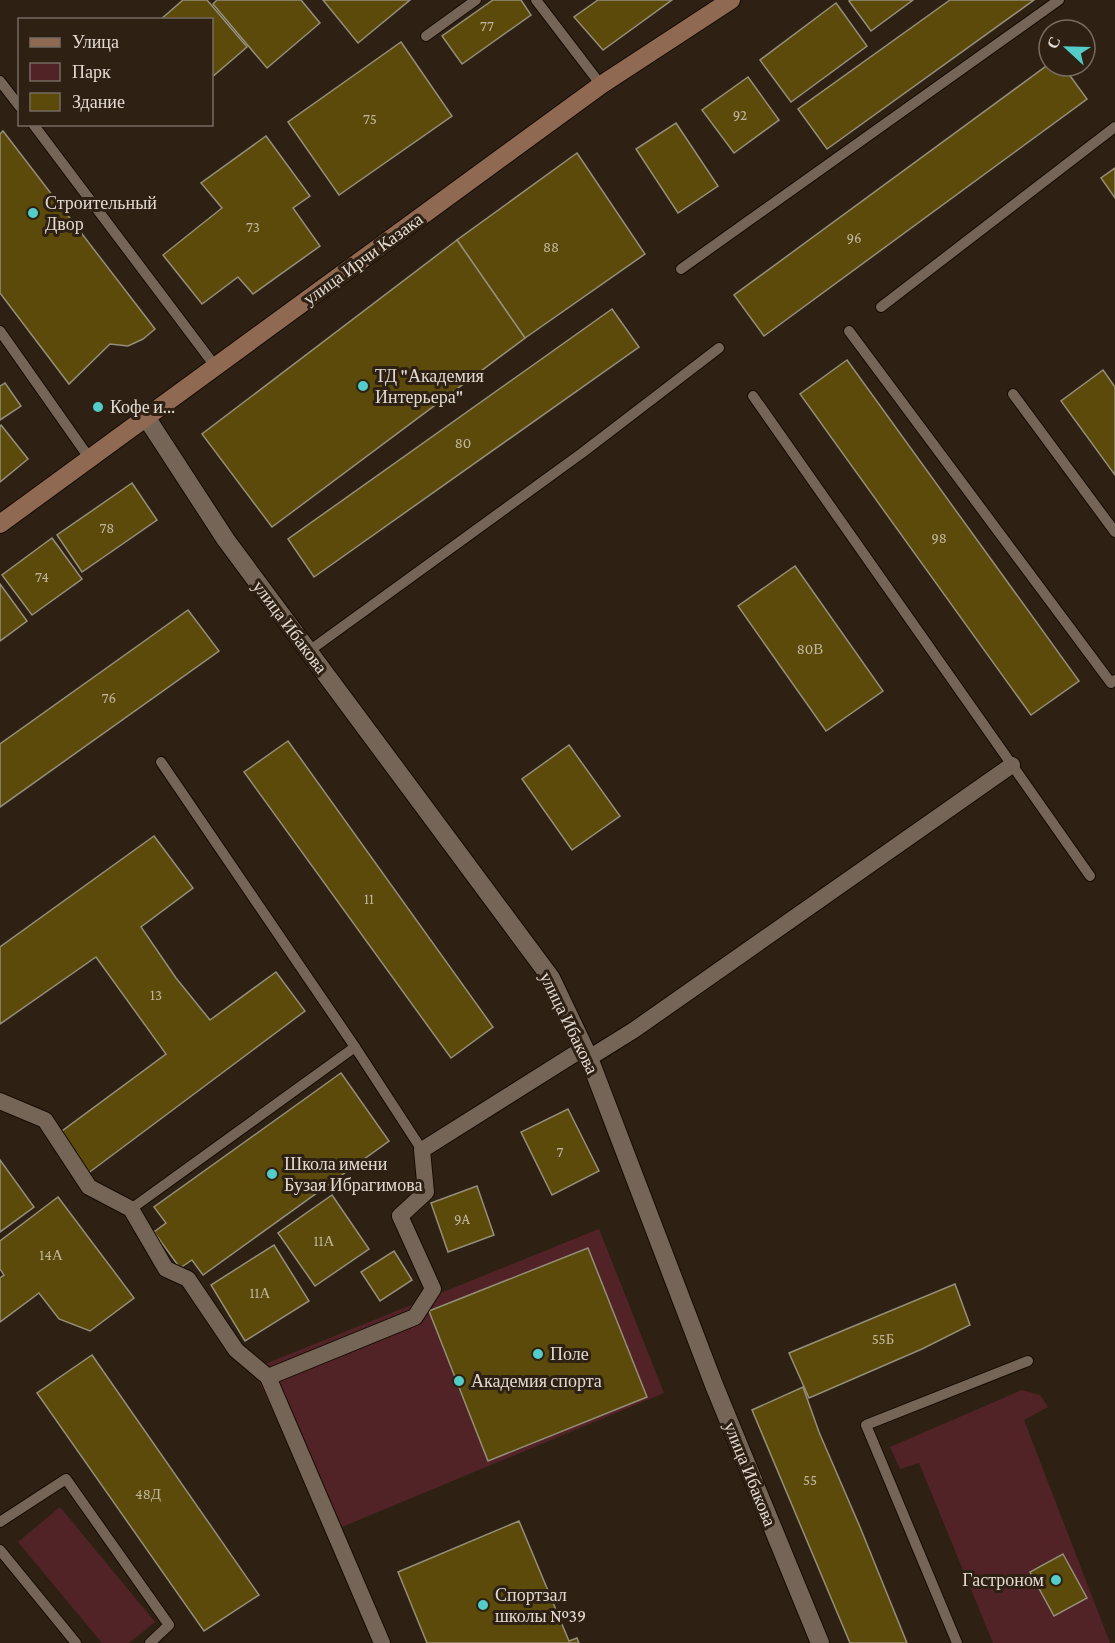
<svg xmlns="http://www.w3.org/2000/svg" width="1115" height="1643" font-family="'Crimson Pro',serif">
	<style>
		.green { fill: #512326 }
		.building { fill: #5b4a09; stroke: #948e7a; stroke-width: 1.5 }
		.lines { fill: none; stroke-linecap: round; stroke-linejoin: round }
		.service-casing { stroke: #160b02; stroke-width: 12 }
		.pedestrian-casing { stroke: #160b02; stroke-width: 18 }
		.minor-casing { stroke: #160b02; stroke-width: 20 }
		.secondary-casing { stroke: #160b02; stroke-width: 20 }
		.service { stroke: #746556; stroke-width: 10 }
		.pedestrian { stroke: #746556; stroke-width: 16 }
		.minor { stroke: #746556; stroke-width: 18 }
		.secondary { stroke: #906952; stroke-width: 18 }
		.poi-dot { fill: #53cdc9; stroke: #2e2114; stroke-width: 2 }
		.labels { text-anchor: middle; stroke-width: 6; stroke-linejoin: round; paint-order: stroke }
		.number-label { font-size: 15px; fill: #c0b69f }
		.poi-label { font-size: 18px; fill: #e2dad1; stroke: #2e2114; text-anchor: start }
		.street-label { font-size: 18px; fill: #e2dad1; stroke: #2e2114 }
	</style>
	<rect width="100%" height="100%" fill="#2e2114"/>
	<!-- green -->
	<g class="green">
		<path d="M599 1229 664 1393 330 1532 253 1369Z"/>
		<path d="M1022 1390 1040 1395 1048 1407 1024 1420 1110 1643H993L919 1463 900 1469 890 1447Z"/>
		<path d="M60 1507 155 1622 129 1643H102L18 1542Z"/>
	</g>
	<!-- building -->
	<g class="building">
		<path d="M183 0H207L247 47 212 77V20H160Z"/>
		<path d="M217 0H301L320 23 267 68 213 4Z"/>
		<path d="M323 0H410L358 43Z"/>
		<path d="M493 0H521L531 15 462 64 442 36Z"/>
		<path d="M598 0H672L603 50 574 17Z"/>
		<path d="M851 0H913L871 31 849 1Z"/>
		<path d="M950 0H1034L827 149 798 109Z"/>
		<path d="M836 3 867 46 791 102 760 60Z"/>
		<path d="M401 42 452 116 339 195 288 122Z"/>
		<path d="M1049 64V66H1063L1087 99 764 336 734 295Z"/>
		<path d="M748 77 779 120 734 153 702 110Z"/>
		<path d="M676 123 718 186 678 213 636 149Z"/>
		<path d="M3 131 155 329 143 339 128 346 110 344 69 384 0 293V134Z"/>
		<path d="M266 136 310 196 293 208 320 246 253 294 238 277 202 304 163 255 222 208 201 183Z"/>
		<path d="M577 153 645 254 525 338 457 240Z"/>
		<path d="M1115 168V198L1101 178Z"/>
		<path d="M457 240 525 338 272 527 202 434Z"/>
		<path d="M612 309 639 347 314 577 288 539Z"/>
		<path d="M847 360 1079 681 1031 715 800 394Z"/>
		<path d="M1103 370 1115 387V475L1061 401Z"/>
		<path d="M5 383 21 406 0 420V386Z"/>
		<path d="M1 425 28 459 0 482V426Z"/>
		<path d="M132 483 157 520 82 572 57 535Z"/>
		<path d="M52 538 82 579 32 615 2 575Z"/>
		<path d="M795 566 883 691 826 731 738 606Z"/>
		<path d="M0 584 27 621 0 641Z"/>
		<path d="M188 610 219 651 0 807V744Z"/>
		<path d="M288 741 493 1027 451 1058 244 772Z"/>
		<path d="M569 745 620 816 572 850 522 779Z"/>
		<path d="M154 836 193 888 141 927 176 978 210 1020 276 972 305 1011 87 1174 58 1134 166 1054 96 957 0 1024V947Z"/>
		<path d="M341 1073 389 1141 203 1275 192 1260 180 1268 154 1232 166 1223 154 1207Z"/>
		<path d="M568 1109 599 1171 552 1195 521 1132Z"/>
		<path d="M0 1160 34 1207 0 1232Z"/>
		<path d="M477 1186 494 1235 448 1252 431 1203Z"/>
		<path d="M332 1195 369 1249 315 1286 278 1233Z"/>
		<path d="M58 1197 134 1298 90 1331 59 1319 39 1293 0 1322V1278L4 1275 0 1269V1241Z"/>
		<path d="M274 1245 309 1301 245 1341 211 1285Z"/>
		<path d="M588 1248 647 1397 488 1461 429 1311Z"/>
		<path d="M394 1251 412 1280 380 1301 361 1272Z"/>
		<path d="M955 1284 970 1325 922 1349 809 1398 789 1353Z"/>
		<path d="M92 1355 259 1595 204 1631 37 1393Z"/>
		<path d="M803 1387 819 1432 860 1527 907 1643H850L752 1410Z"/>
		<path d="M519 1521 569 1641 577 1638 579 1643H427L398 1572Z"/>
		<path d="M1063 1554 1087 1598 1054 1616 1030 1572Z"/>
	</g>
	<g class="lines">
		<defs>
			<g id="service">
				<path d="M536 0 601 85"/>
				<path d="M426 36 476 0"/>
				<path d="M0 81 20 107"/>
				<path d="M33 124 215 366"/>
				<path d="M681 269 1059 0"/>
				<path d="M881 307 1115 127"/>
				<path d="M0 331 90 459"/>
				<path d="M849 331 1111 683 1115 680"/>
				<path d="M1013 394 1115 532"/>
				<path d="M753 396 1090 876"/>
				<path d="M309 651 582 453 719 348"/>
				<path d="M161 762 355 1047 422 1150"/>
				<path d="M131 1209 355 1047"/>
				<path d="M0 1522 66 1479 169 1625 150 1643"/>
				<path d="M0 1550 76 1643"/>
				<path d="M957 1643 866 1425 1028 1361"/>
			</g>
			<g id="pedestrian">
				<path d="M589 1058 634 1030 1012 765"/>
				<path d="M0 1101 45 1120 89 1187 131 1209 166 1269 188 1279 236 1350 268 1377"/>
				<path d="M382 1643 268 1377 415 1317 433 1289 400 1216 426 1192 422 1150 584 1048"/>
			</g>
			<path id="minor" d="M146 417 226 540 551 978 589 1058 714 1385 820 1643"/>
			<path id="secondary" d="M0 524 601 85 731 0"/>
		</defs>
		<!-- service casing -->
		<use href="#service" class="service-casing"/>
		<!-- pedestrian casing -->
		<use href="#pedestrian" class="pedestrian-casing"/>
		<!-- minor casing -->
		<use href="#minor" class="minor-casing"/>
		<!-- secondary casing -->
		<use href="#secondary" class="secondary-casing"/>
		<!-- service -->
		<use href="#service" class="service"/>
		<!-- pedestrian -->
		<use href="#pedestrian" class="pedestrian"/>
		<!-- minor -->
		<use href="#minor" class="minor"/>
		<!-- secondary -->
		<use href="#secondary" class="secondary"/>
	</g>
	<!-- markers -->
	<g class="poi-dot">
		<circle cx="33" cy="213" r="6"/>
		<circle cx="363" cy="386" r="6"/>
		<circle cx="98" cy="407" r="6"/>
		<circle cx="272" cy="1174" r="6"/>
		<circle cx="538" cy="1354" r="6"/>
		<circle cx="459" cy="1381" r="6"/>
		<circle cx="1056" cy="1580" r="6"/>
		<circle cx="483" cy="1605" r="6"/>
	</g>
	<g class="labels">
		<!-- number labels -->
		<g class="number-label">
			<text x="487" y="31">77</text>
			<text x="740" y="120">92</text>
			<text x="370" y="124">75</text>
			<text x="253" y="232">73</text>
			<text x="854" y="243">96</text>
			<text x="551" y="252">88</text>
			<text x="463" y="448">80</text>
			<text x="107" y="533">78</text>
			<text x="939" y="543">98</text>
			<text x="42" y="582">74</text>
			<text x="810" y="654">80В</text>
			<text x="109" y="703">76</text>
			<text x="369" y="904">11</text>
			<text x="156" y="1000">13</text>
			<text x="560" y="1157">7</text>
			<text x="462" y="1224">9A</text>
			<text x="324" y="1246">11А</text>
			<text x="51" y="1260">14А</text>
			<text x="260" y="1298">11А</text>
			<text x="883" y="1344">55Б</text>
			<text x="810" y="1485">55</text>
			<text x="148" y="1499">48Д</text>
		</g>
		<!-- poi labels -->
		<g class="poi-label">
			<text x="45" y="209">Строительный<tspan x="45" dy="21">Двор</tspan></text>
			<text x="375" y="382">ТД "Академия<tspan x="375" dy="21">Интерьера"</tspan></text>
			<text x="110" y="413">Кофе и...</text>
			<text x="284" y="1170">Школа имени<tspan x="284" dy="21">Бузая Ибрагимова</tspan></text>
			<text x="550" y="1360">Поле</text>
			<text x="471" y="1387">Академия спорта</text>
			<text x="1044" y="1586" text-anchor="end">Гастроном</text>
			<text x="495" y="1601">Спортзал<tspan x="495" dy="21">школы №39</tspan></text>
		</g>
		<!-- street labels -->
		<g class="street-label">
			<text transform="translate(363 259) rotate(-36)" y="6">улица Ирчи Казака</text>
			<text transform="translate(290 627) rotate(53)" y="6">улица Ибакова</text>
			<text transform="translate(569 1023) rotate(64)" y="6">улица Ибакова</text>
			<text transform="translate(750 1474) rotate(68)" y="6">улица Ибакова</text>
		</g>
	</g>
	<!-- legend -->
	<rect x="18" y="18" width="195" height="108" fill="#2e2114" stroke="#766b60" stroke-width="1.5"/>
	<rect x="30" y="38" width="30" height="9" fill="#906952" stroke="#766b60" stroke-width="1.5"/>
	<text x="72" y="48" font-size="18" fill="#e2dad1">Улица</text>
	<rect x="30" y="63" width="30" height="18" fill="#512326" stroke="#766b60" stroke-width="1.5"/>
	<text x="72" y="78" font-size="18" fill="#e2dad1">Парк</text>
	<rect x="30" y="93" width="30" height="18" fill="#5b4a09" stroke="#766b60" stroke-width="1.5"/>
	<text x="72" y="108" font-size="18" fill="#e2dad1">Здание</text>
	<!-- north arrow -->
	<g transform="translate(1067 48) rotate(292)"><circle r="28" fill="#2e2114" stroke="#766b60" stroke-width="1.5"/>
	<path d="M0-4.5L10 22L0 15L-10 22Z" fill="#53cdc9"/>
	<text y="-9" font-size="16" font-weight="bold" text-anchor="middle" fill="#e2dad1">С</text>
	</g>
</svg>
